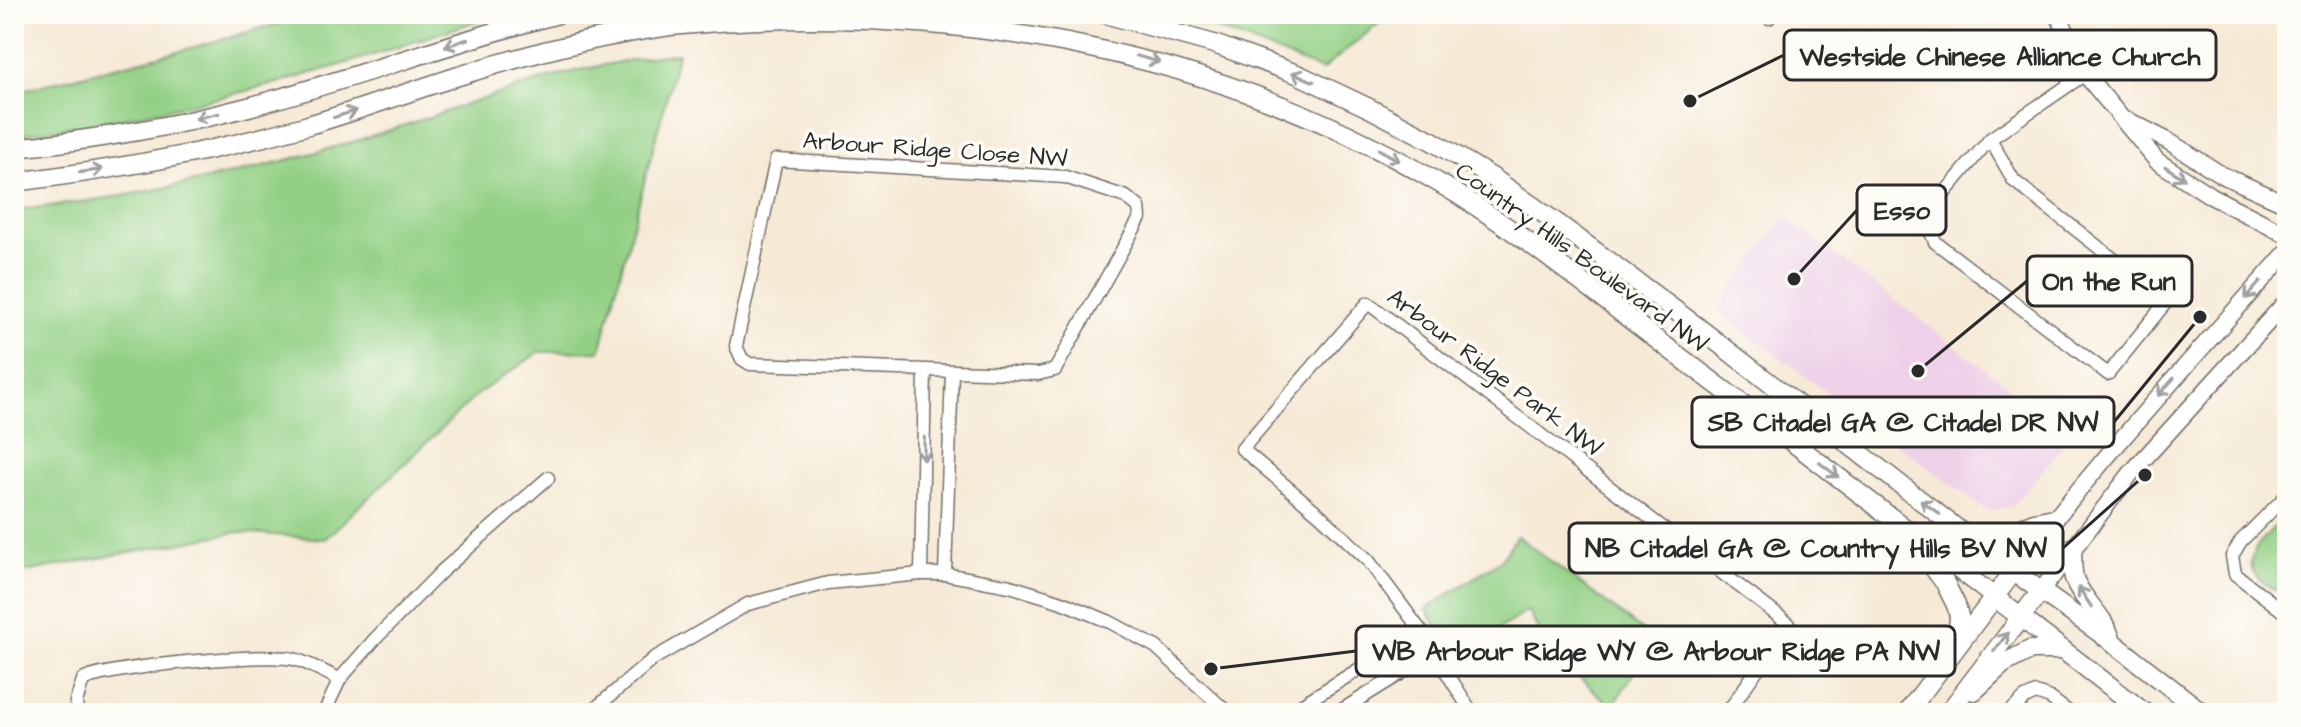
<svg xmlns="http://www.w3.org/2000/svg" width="2301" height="727" font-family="'Architects Daughter',sans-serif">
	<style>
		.built { fill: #eed0e8 }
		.green { fill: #93d085; stroke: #5f7e58; stroke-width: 2 }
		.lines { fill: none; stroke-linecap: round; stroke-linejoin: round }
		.minor-casing { stroke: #726e66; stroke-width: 15 }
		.tertiary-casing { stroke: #726e66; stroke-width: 19 }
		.secondary-casing { stroke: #726e66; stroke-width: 21 }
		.minor { stroke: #fff; stroke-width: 12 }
		.tertiary { stroke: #fff; stroke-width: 16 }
		.secondary { stroke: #fff; stroke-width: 18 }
		.oneway { stroke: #a0a0a0 }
		.labels { text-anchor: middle; stroke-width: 7; stroke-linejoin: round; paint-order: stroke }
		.street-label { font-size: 24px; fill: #2b2b2b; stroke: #fdfcf7 }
		.leader { fill: none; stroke: #2b2b2b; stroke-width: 3 }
		.callout-dot { fill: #2b2b2b; stroke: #fdfcf7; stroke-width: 3 }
		.callout { fill: #fdfcf7; stroke: #2b2b2b; stroke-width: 3 }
		.callout-label { font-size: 26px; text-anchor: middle; font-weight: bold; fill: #2b2b2b }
	</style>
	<rect width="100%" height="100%" fill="#fdfcf7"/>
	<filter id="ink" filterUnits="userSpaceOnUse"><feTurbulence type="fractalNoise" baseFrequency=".0125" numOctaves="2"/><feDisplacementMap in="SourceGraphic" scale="16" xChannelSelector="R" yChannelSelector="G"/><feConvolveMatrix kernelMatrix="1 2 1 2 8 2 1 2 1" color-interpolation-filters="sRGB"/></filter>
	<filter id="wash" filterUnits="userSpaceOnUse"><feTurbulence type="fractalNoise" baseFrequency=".006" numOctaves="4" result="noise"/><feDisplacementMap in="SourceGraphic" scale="32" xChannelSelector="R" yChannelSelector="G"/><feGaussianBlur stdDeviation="1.8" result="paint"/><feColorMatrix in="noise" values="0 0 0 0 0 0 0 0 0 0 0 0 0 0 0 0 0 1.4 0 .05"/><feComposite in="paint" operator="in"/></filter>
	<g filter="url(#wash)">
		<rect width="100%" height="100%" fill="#f6e9d5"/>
		<!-- built -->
		<path class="built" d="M1785 217 2072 435 2012 507 1987 511 1716 310Z"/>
		<!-- green -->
		<g class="green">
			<path d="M302 14H500C445 31 391 50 337 66 231 98 123 121 14 135V92L191 48 277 24Z"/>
			<path d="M1162 14H1390L1322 70 1220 30Z"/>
			<path d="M678 53 600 351 539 352 479 393 325 539 237 532 14 574V210C127 199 239 175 349 143 415 123 480 99 546 79 589 66 634 59 678 53Z"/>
			<path d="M2287 514V590C2277 592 2272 589 2264 583 2231 560 2269 534 2287 514Z"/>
			<path d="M1517 536 1655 640 1612 707 1550 651 1528 611 1455 656 1426 609 1501 560Z"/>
		</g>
	</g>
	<g filter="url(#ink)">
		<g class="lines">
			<defs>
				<g id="minor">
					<path d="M1769 18 1771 14"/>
					<path d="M1990 139 2014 181 2167 301 2108 374 1935 242 1927 223 1932 208 1990 139 2085 74"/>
					<path d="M776 160 1065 177 1126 197 1139 207 1140 218 1055 370 1038 374 750 364 742 359 736 346Z"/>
					<path d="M921 574 925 371"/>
					<path d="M945 574 952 372"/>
					<path d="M2284 612 2235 574 2232 556 2241 541 2287 495"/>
					<path d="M77 713 76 702 83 680C107 667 266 652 294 659 309 663 325 673 340 679"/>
					<path d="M324 713 340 679 375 639 442 571 548 478"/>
					<path d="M590 713 653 659 748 604 828 583 921 574H945L1010 586 1059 601 1110 622 1156 647 1228 713"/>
					<path d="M1288 713 1421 631"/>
					<path d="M1337 713 1434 653"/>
					<path d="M1472 713 1421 631 1368 560 1319 514 1242 449 1368 303 1789 624 1727 713"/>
					<path d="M2009 713 2025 698 2036 693 2050 698 2070 713"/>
				</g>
				<g id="tertiary">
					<path d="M2058 14 2085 74 2157 161 2211 196 2287 235"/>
					<path d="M2129 121 2168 141 2222 175 2287 204"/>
					<path d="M2014 571C2099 460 2194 357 2287 252"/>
					<path d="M2041 591 2132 472 2287 301"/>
				</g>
				<g id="secondary">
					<path d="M1105 14 1214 44 1297 74 1369 108 1432 141 1493 178 1557 223 1699 328 1996 559 2111 641 2203 713"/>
					<path d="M14 148C93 140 172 127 248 107 353 79 454 41 558 14"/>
					<path d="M14 182C112 170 210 153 305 126 358 111 410 91 462 75 530 53 600 36 670 26 936 0 1203 45 1434 180 1523 232 1601 299 1684 360 1839 476 1991 595 2145 713"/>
					<path d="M1970 537 2005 534 2034 522 2054 518"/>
					<path d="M1921 543 1929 562 1945 583 1956 605 1959 616 1957 645"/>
					<path d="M2072 548C2073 558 2071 571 2075 581 2084 602 2104 616 2111 639"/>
					<path d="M1974 691 2003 664 2030 650H2063"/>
					<path d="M1907 713 2014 571"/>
					<path d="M1948 713 2041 591"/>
				</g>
			</defs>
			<!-- minor casing -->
			<use href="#minor" class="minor-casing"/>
			<!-- tertiary casing -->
			<use href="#tertiary" class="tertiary-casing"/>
			<!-- secondary casing -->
			<use href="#secondary" class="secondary-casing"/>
			<!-- minor -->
			<use href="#minor" class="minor"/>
			<!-- tertiary -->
			<use href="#tertiary" class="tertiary"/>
			<!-- secondary -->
			<use href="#secondary" class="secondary"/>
		</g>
		<!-- one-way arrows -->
		<defs><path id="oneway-shaft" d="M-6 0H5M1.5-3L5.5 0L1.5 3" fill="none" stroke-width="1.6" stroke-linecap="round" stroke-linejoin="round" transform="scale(2)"/></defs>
		<g class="oneway">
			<use href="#oneway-shaft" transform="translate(456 43) rotate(162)"/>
			<use href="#oneway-shaft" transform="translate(1148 59) rotate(16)"/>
			<use href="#oneway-shaft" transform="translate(1303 77) rotate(-157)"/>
			<use href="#oneway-shaft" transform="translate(345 114) rotate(-17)"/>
			<use href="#oneway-shaft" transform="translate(207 116) rotate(167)"/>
			<use href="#oneway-shaft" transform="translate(1389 155) rotate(29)"/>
			<use href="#oneway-shaft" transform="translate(91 171) rotate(-8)"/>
			<use href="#oneway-shaft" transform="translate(2175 173) rotate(33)"/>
			<use href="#oneway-shaft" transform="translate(2253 290) rotate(132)"/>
			<use href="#oneway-shaft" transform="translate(2166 387) rotate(132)"/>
			<use href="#oneway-shaft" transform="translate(924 449) rotate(91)"/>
			<use href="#oneway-shaft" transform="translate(1829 470) rotate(37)"/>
			<use href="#oneway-shaft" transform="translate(1930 507) rotate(-143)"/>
			<use href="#oneway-shaft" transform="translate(2085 597) rotate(-123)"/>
			<use href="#oneway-shaft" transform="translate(2001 642) rotate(-53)"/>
		</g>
	</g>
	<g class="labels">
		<!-- street labels -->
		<g class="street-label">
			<text transform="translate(935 149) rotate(4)" y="8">Arbour Ridge Close NW</text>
			<text transform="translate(1582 257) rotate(36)" y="8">Country Hills Boulevard NW</text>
			<text transform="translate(1495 372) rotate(37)" y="8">Arbour Ridge Park NW</text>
		</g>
	</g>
	<!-- callouts -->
	<path class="leader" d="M1690 101L1784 55M1794 279L1857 210M1918 371L2027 281M2200 317L2114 422M2145 475L2063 548M1211 669L1356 651"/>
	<g class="callout-dot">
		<circle cx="1690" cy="101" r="8"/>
		<circle cx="1794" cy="279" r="8"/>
		<circle cx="1918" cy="371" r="8"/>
		<circle cx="2200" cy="317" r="8"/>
		<circle cx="2145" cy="475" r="8"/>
		<circle cx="1211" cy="669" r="8"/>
	</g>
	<g class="callout">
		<rect x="1784" y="30" width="432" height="50" rx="8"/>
		<rect x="1857" y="185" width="89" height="50" rx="8"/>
		<rect x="2027" y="256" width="165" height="50" rx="8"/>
		<rect x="1692" y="397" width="422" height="50" rx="8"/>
		<rect x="1569" y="523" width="494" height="50" rx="8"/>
		<rect x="1356" y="626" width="599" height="50" rx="8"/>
	</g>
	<g class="callout-label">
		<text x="2000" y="65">Westside Chinese Alliance Church</text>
		<text x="1902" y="219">Esso</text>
		<text x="2109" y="290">On the Run</text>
		<text x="1903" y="431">SB Citadel GA @ Citadel DR NW</text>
		<text x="1816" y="557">NB Citadel GA @ Country Hills BV NW</text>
		<text x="1656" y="660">WB Arbour Ridge WY @ Arbour Ridge PA NW</text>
	</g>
	<!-- margin -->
	<rect width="2301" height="727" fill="none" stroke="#fdfcf7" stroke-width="48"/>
</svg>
